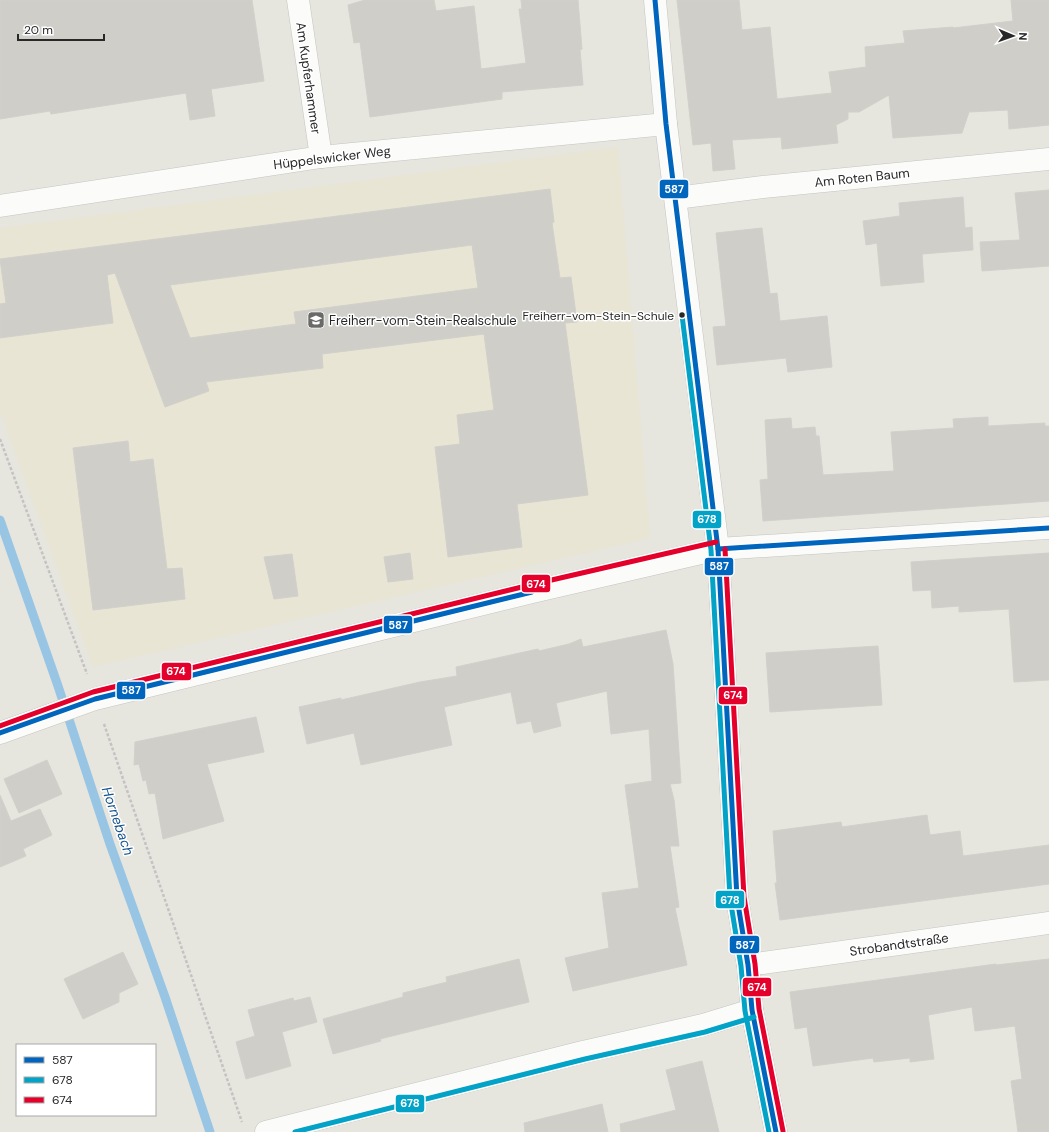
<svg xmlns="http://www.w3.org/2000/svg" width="1049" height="1132" font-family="'DM Sans',sans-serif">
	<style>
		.education { fill: #e8e5d4 }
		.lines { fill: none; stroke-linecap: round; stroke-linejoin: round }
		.stream { stroke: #97c5e3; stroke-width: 9 }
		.building { fill: #cfcec9; stroke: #d1d0ca; fill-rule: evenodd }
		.street-casing { stroke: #c4c4c3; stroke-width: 23 }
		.path { stroke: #c4c3c3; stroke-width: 2.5; stroke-dasharray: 3 2; stroke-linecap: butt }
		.street { stroke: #fbfbfa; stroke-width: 22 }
		.bus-1-casing { stroke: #fff; stroke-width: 8 }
		.bus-2-casing { stroke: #fff; stroke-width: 8 }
		.bus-3-casing { stroke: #fff; stroke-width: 8 }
		.bus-1 { stroke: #0065bd; stroke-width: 5 }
		.bus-2 { stroke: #02a3c6; stroke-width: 5 }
		.bus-3 { stroke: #e4002b; stroke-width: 5 }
		.bus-dot { fill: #282828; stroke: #fff; stroke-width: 1.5 }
		.labels { text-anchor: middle; stroke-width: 3; stroke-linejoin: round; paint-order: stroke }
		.bus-label { font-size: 12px; fill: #282828; stroke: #fff; text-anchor: end }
		.street-label { font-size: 13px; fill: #282828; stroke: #fff }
		.poi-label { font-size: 13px; fill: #282828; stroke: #fff; text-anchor: start }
		.water-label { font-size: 14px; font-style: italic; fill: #17548e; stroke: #fff }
		.line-badge { stroke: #fff; stroke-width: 1.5 }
		.badge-label { font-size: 11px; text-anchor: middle; font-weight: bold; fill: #fff }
	</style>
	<rect width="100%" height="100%" fill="#e6e5de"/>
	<!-- education -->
	<path class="education" d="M618 147 650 538 93 667 0 411V228Z"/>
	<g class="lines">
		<!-- stream -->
		<path class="stream" d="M0 520 58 686 110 844 165 997 210 1132"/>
	</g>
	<!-- building -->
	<g class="building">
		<path d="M0 0H252L264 81 211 89 215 116 190 120 186 93 51 114 50 111 0 119Z"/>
		<path d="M365 0H434L436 11 474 6 481 69 526 63 519 9H522L521 0H578L582 49 580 50 583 85 502 92V99L370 117 360 42 354 43 348 5Z"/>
		<path d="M677 0H739L742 30 770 27 777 99 832 93 829 72 866 67 865 47 905 43 903 31 953 27V28L1013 21 1011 0H1049V125L1009 129 1008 110 969 112 962 133 893 138 889 95 859 112H848V119L836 125 838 143 782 149 781 137 732 140 735 169 713 171 711 143 693 145Z"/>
		<path d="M550 189 554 222 552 223 560 278 571 277 577 322 565 323 588 495 517 504 522 547 448 557 435 447 460 444 457 415 494 410 484 334 322 354 323 368 206 382 209 391 165 407 115 273 107 275 113 323 0 338V304L6 303 0 259ZM472 245 478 288 294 312 296 324 190 338 170 285Z"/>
		<path d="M1049 190V266L982 271 980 242 1020 240 1015 193Z"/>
		<path d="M963 197 965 228 972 227 973 250 922 254 924 282 881 286 877 243 866 245 863 221 900 216 899 203Z"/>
		<path d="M762 228 770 294 777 293 780 321 827 316 832 367 788 372 786 358 717 365 713 327 726 326 716 233Z"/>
		<path d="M988 417V426L1045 423V426H1049V501L763 521 760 480 768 479 765 420 791 418 792 429 815 427 816 436H819L823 475 894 471 891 432 954 428 953 419Z"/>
		<path d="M128 441 130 462 153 459 167 569 182 568 185 599 93 610 73 448Z"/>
		<path d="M410 553 413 579 388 582 384 557Z"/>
		<path d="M1049 553V680L1014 682 1009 609 959 612V606L932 608 931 590 913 591 911 562Z"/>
		<path d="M292 554 298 596 274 599 264 557Z"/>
		<path d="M666 630 673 664 681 783 670 784 674 800 679 846H670L679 907 675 908 687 965 573 991 565 958 609 948 602 893 639 888 625 785 652 781 649 729 611 734 607 691 556 703 561 726 534 733 531 721 517 724 511 692 444 707 452 745 361 765 354 733 307 744 299 707 341 698V700L420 682 457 676 456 667 538 649 539 651 569 644 581 639 583 647Z"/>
		<path d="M878 646 882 705 770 712 766 653Z"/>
		<path d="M256 717 264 752 207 764 224 821 163 839 155 793 149 794 146 780 143 781 139 764 134 765 135 742Z"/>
		<path d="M47 760 62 794 19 813 4 779Z"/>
		<path d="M0 795 11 821 40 809 52 835 23 849 26 856 0 867Z"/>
		<path d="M927 815 930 835 960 831 963 856 1049 845V884L780 920 775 883H777L773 831 841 822 842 827Z"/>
		<path d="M123 952 138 984 119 993V1002L83 1019 64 979Z"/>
		<path d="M519 959 529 1002 380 1039 381 1041 333 1054 323 1019 403 997V993L447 982 446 977Z"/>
		<path d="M1049 959V1132H1018L1011 1081 1022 1079 1015 1026 975 1031 972 1007 928 1015 934 1059 910 1062V1058L874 1062 873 1058 813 1066 807 1027 795 1029 790 992 996 964V965Z"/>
		<path d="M310 997 317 1022 282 1032 291 1066 246 1079 236 1042 255 1036 248 1010 293 998 294 1001Z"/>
		<path d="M702 1061 719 1132H621L620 1124 676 1110 666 1070Z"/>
		<path d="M602 1104 608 1132H525L524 1123Z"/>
	</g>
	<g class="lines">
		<defs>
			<g id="street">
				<path d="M298 0 321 157"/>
				<path d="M655 0 666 124 718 549 737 898 748 965 752 1010 776 1132"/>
				<path d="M676 198 763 187 1049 159"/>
				<path d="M0 206 321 157 666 124"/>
				<path d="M0 733 95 699 532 592 718 549 1049 528"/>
				<path d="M748 965 1049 923"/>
				<path d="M266 1132 583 1052 703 1025 752 1010"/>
			</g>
		</defs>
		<!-- street casing -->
		<use href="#street" class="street-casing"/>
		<!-- path -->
		<g class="path">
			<path d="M0 439 87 674"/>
			<path d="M104 724 242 1122"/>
		</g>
		<!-- street -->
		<use href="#street" class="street"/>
		<defs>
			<g id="bus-1">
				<path d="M655 0 666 124 718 549 737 898 748 965 752 1010 776 1132"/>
				<path d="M718 549 1049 528"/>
				<path d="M0 733 95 699 532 592"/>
			</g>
			<g id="bus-2">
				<path d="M682 315 711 550 730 898 741 966 745 1011 769 1132"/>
				<path d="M295 1132 585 1059 705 1032 754 1017"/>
			</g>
			<g id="bus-3">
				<path d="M725 549 744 897 755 964 759 1009 783 1131"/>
				<path d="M0 726 93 692 530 585 716 542"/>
			</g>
		</defs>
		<!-- bus-1 casing -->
		<use href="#bus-1" class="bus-1-casing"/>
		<!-- bus-2 casing -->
		<use href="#bus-2" class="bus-2-casing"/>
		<!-- bus-3 casing -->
		<use href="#bus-3" class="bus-3-casing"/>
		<!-- bus-1 -->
		<use href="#bus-1" class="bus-1"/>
		<!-- bus-2 -->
		<use href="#bus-2" class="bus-2"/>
		<!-- bus-3 -->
		<use href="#bus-3" class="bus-3"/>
	</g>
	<!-- icons -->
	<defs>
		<symbol id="school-square" viewBox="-11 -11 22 22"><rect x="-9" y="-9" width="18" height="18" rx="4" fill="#6a6a68" stroke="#fff"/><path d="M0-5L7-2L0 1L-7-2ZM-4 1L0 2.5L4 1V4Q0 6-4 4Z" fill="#fff"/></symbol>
	</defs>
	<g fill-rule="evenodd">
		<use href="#school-square" x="306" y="310" width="20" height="20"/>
	</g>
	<!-- markers -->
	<circle class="bus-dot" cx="682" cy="315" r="3.5"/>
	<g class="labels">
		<!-- bus labels -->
		<g class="bus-label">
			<text x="674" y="320">Freiherr-vom-Stein-Schule</text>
		</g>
		<!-- street labels -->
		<g class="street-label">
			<text transform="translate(309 78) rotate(82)" y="5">Am Kupferhammer</text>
			<text transform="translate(332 157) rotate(-7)" y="5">Hüppelswicker Weg</text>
			<text transform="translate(862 177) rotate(-6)" y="5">Am Roten Baum</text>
			<text transform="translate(899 944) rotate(-8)" y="5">Strobandtstraße</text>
		</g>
		<!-- poi labels -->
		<g class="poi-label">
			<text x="329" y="325">Freiherr-vom-Stein-Realschule</text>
		</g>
		<!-- water labels -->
		<g class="water-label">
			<text transform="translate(118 821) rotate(71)" y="5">Hornebach</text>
		</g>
	</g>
	<g class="line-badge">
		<rect x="659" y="179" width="30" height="20" rx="4" fill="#0065bd"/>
		<rect x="692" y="510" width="30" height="19" rx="4" fill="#02a3c6"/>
		<rect x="704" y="557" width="30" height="19" rx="4" fill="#0065bd"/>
		<rect x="521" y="574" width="30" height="19" rx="4" fill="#e4002b"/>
		<rect x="383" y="615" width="30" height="19" rx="4" fill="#0065bd"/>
		<rect x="161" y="662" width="31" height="19" rx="4" fill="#e4002b"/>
		<rect x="116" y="681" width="30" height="19" rx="4" fill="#0065bd"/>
		<rect x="718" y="686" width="30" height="19" rx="4" fill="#e4002b"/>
		<rect x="715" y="890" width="30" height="19" rx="4" fill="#02a3c6"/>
		<rect x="729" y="935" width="31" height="19" rx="4" fill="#0065bd"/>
		<rect x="742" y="977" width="30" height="20" rx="4" fill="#e4002b"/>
		<rect x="395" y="1094" width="30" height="19" rx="4" fill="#02a3c6"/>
	</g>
	<g class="badge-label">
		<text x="674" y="193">587</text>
		<text x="707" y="523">678</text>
		<text x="719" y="570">587</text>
		<text x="536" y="588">674</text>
		<text x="398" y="629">587</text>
		<text x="176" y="675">674</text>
		<text x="131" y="694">587</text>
		<text x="733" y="699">674</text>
		<text x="730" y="904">678</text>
		<text x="745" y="949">587</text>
		<text x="757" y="991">674</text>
		<text x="410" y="1107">678</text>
	</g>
	<!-- legend -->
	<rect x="16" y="1044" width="140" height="72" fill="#ffffff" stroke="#a9a9a9"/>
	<rect x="24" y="1057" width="20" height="6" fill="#0065bd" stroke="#a9a9a9"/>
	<text x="52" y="1064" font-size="12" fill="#282828">587</text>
	<rect x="24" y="1077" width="20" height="6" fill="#02a3c6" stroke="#a9a9a9"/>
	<text x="52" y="1084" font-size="12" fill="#282828">678</text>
	<rect x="24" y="1097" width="20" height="6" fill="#e4002b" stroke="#a9a9a9"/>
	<text x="52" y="1104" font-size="12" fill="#282828">674</text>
	<!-- north arrow -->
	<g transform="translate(1013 36) rotate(92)" stroke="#ffffff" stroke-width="3" paint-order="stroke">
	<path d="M0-3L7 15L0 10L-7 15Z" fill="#282828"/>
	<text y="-6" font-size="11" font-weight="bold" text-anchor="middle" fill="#282828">N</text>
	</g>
	<!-- scale -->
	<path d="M18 34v6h86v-6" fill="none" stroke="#282828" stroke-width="2"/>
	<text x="24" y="34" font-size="12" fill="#282828" stroke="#ffffff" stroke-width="3" paint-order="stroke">20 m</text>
</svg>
